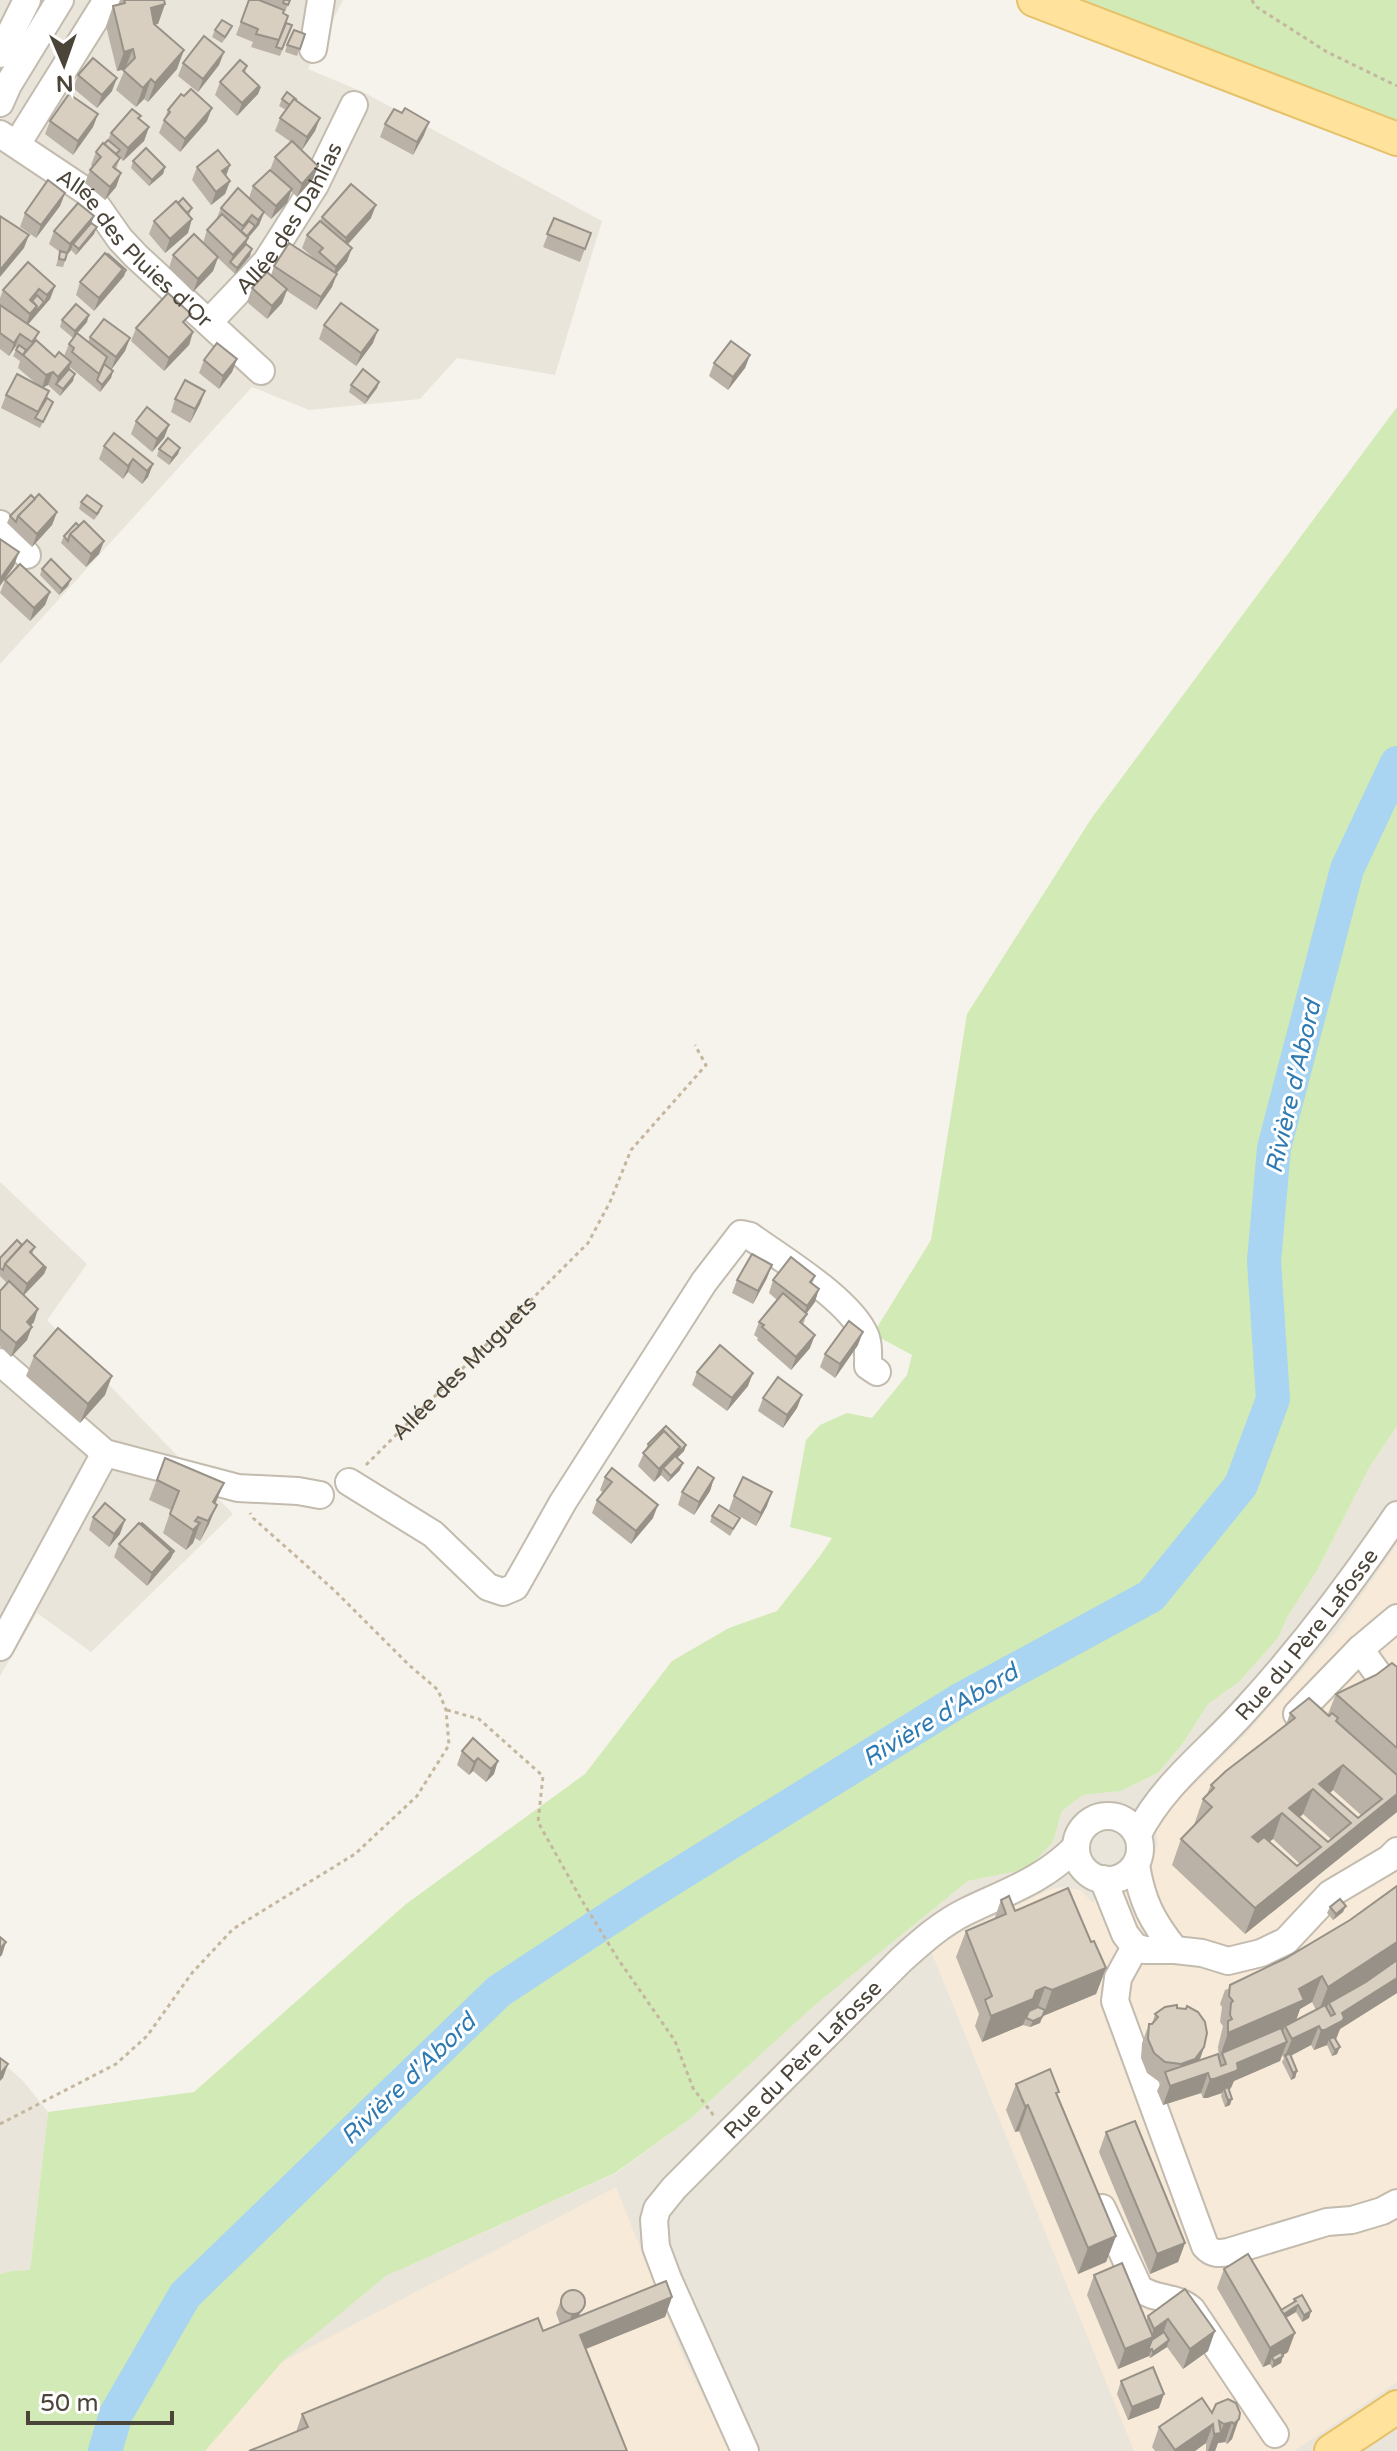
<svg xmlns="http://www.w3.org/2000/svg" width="1397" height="2451" font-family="'Varela Round',sans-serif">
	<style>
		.residential { fill: #eae5da }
		.commercial { fill: #f7ead8 }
		.green { fill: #d2eab5 }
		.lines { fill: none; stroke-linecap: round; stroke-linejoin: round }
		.river { stroke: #a9d4f2; stroke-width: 34 }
		.minor-casing { stroke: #c2bbae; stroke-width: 30 }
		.major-casing { stroke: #e6c16a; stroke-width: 36 }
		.path { stroke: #c4b79f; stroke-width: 3; stroke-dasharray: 4 4; stroke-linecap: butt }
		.minor { stroke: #fff; stroke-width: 26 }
		.major { stroke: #ffe39c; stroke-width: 32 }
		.wall { fill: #bab2a6; fill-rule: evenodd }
		.shaded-wall { fill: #979187 }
		.building { fill: #d8cfc1; stroke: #979187; stroke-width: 2; fill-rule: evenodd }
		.labels { text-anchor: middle; stroke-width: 6; stroke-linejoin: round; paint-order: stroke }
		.street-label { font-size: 22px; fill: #4b4439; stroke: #fff }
		.water-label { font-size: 24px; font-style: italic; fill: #2e7ab2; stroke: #fff }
	</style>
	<rect width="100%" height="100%" fill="#f6f3ec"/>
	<!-- residential -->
	<g class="residential">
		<path d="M0 0H343L308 69 363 92 602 221 555 375 457 358 420 399 309 410 252 387 0 664Z"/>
		<path d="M0 1182 87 1264 47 1320 233 1514 91 1652 37 1613 0 1676Z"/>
		<path d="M1397 1426V2451H205L282 2362 386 2276 616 2173 690 2119 815 2005 968 1881 1023 1870 1053 1842 1062 1811 1083 1795 1121 1791 1158 1773 1184 1742 1208 1704 1239 1682 1278 1638 1288 1616 1318 1569 1369 1468Z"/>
		<path d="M0 2060 23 2081 48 2112 30 2270 11 2271 0 2274Z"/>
	</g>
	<!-- commercial -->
	<g class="commercial">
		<path d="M1397 1544V2382L1294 2451H1134L931 1951 963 1931 1051 1889 1061 1887 1080 1890 1092 1902 1150 1884 1149 1867 1158 1845 1155 1823 1246 1734 1339 1628Z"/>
		<path d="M616 2187 684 2358 730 2451H205L282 2362Z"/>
	</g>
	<!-- green -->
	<g class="green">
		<path d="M1070 0H1397V135Z"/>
		<path d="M1397 407V1426L1369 1468 1318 1569 1288 1616 1278 1638 1239 1682 1208 1704 1184 1742 1158 1773 1121 1791 1083 1795 1062 1811 1053 1842 1036 1860 1023 1870 968 1881 815 2005 690 2119 615 2173 386 2276 282 2362 205 2451H0V2274L11 2271 30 2270 48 2112 194 2092 406 1904 585 1774 672 1661 729 1628 777 1611 820 1556 832 1538 790 1527 806 1440 820 1425 847 1413 872 1418 907 1375 912 1355 873 1334 931 1240 967 1014 1091 819Z"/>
	</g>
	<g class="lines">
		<!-- river -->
		<path class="river" d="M105 2451 116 2414 185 2295 499 1991 636 1901 960 1700 1151 1596 1241 1485 1273 1399 1264 1261 1274 1148 1347 869 1397 763"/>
		<defs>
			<g id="minor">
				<path d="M313 49 321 0"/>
				<path d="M0 54 27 0"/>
				<path d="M0 103 8 85 60 0"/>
				<path id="s2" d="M0 134 87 192 120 239 136 256 261 371"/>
				<path d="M17 144 107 0"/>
				<path id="s3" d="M209 322 266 262 315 185 354 105"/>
				<path d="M0 524 27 555"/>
				<path d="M0 1362 105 1453 238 1488 298 1491 320 1495"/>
				<path d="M349 1482 433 1534 488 1587 503 1592 515 1587 563 1502 704 1282 741 1234 750 1236C783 1260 849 1299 865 1335 869 1344 868 1356 868 1366L877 1372"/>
				<path d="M0 1647 105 1453"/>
				<path d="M1360 1649 1383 1681 1397 1694"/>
				<path d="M1297 1714 1360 1649 1397 1618"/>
				<circle cx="1108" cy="1848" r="32"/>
				<path id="s4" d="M1138 1834C1163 1784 1210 1750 1246 1709 1302 1648 1351 1583 1397 1515"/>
				<path d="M1136 1865C1142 1902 1152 1921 1175 1950"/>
				<path d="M1103 1879 1125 1934 1135 1947 1145 1950H1175L1202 1953 1228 1961 1261 1953 1286 1941 1330 1894 1389 1859 1397 1851"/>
				<path d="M1135 1947 1118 1978 1115 2001 1205 2246C1212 2254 1219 2254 1228 2252L1327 2222 1352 2220 1382 2211 1397 2203"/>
				<path d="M1102 2208 1139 2288C1155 2301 1176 2295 1192 2310L1275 2434"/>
				<path id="s5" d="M745 2451 668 2279 656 2247 654 2220 657 2209 674 2188 901 1960C922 1941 942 1923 967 1911 1008 1891 1042 1881 1076 1847"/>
			</g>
			<g id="major">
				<path d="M1034 0 1397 139"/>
				<path d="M1331 2451 1397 2407"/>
			</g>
		</defs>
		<!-- minor casing -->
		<use href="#minor" class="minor-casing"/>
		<!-- major casing -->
		<use href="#major" class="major-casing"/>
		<!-- path -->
		<g class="path">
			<path d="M1252 0 1255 6 1327 52 1397 86"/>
			<path id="s1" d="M366 1465 588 1243 610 1202 631 1150 706 1065 695 1045"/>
			<path d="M447 1710 479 1719 543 1776 538 1822 581 1899 618 1959 675 2041 693 2088 714 2116"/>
			<path d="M0 2124 116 2064 147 2036 192 1973 233 1929 355 1854 417 1796 449 1745 446 1710 438 1690 409 1665 334 1590 253 1518 250 1513"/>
		</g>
		<!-- minor -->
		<use href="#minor" class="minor"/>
		<!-- major -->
		<use href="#major" class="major"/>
	</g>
	<!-- wall -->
	<g class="wall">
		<path d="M120 0H164L165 4 158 24H155L177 69 148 102 144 99 136 107 116 90 125 69 117 71 106 26 113 6 118 5Z"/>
		<path d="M249 0H290L285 12 284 11 283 13 286 23 292 25 280 56 251 47 253 42 236 35Z"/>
		<path d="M215 30 229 33 222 43 212 37Z"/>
		<path d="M305 34 297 56 285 52 287 45Z"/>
		<path d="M224 52 219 65 198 92 178 76 183 63Z"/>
		<path d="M247 66 245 73 258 94 237 116 215 95 220 82Z"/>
		<path d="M78 75 112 91 97 108 73 88Z"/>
		<path d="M282 99 295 100 320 118 315 131 302 150 298 147 318 166 313 179 297 197 291 191 287 203 271 219 264 213 259 225 248 238 246 244 250 256 235 274 218 258 213 271 193 292 169 268 173 255 203 243 207 230 216 220 221 208 249 198 253 186 270 170 275 157 291 142 275 131 280 118 286 110 279 106Z"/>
		<path d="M168 110 207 121 180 152 159 133Z"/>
		<path d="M402 113 424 135 413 155 380 137 385 124Z"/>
		<path d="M98 114 93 127 73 155 45 134 50 121Z"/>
		<path d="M139 119 149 127 144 141 123 161 120 158 116 169 121 173 116 187 105 200 85 183 90 170 93 167 91 165 96 152 108 140 111 133Z"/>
		<path d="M133 161 165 167 163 174 149 186 131 168Z"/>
		<path d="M230 165 226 176 230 181 225 194 211 205 192 180 197 167Z"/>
		<path d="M65 193 60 206 36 238 20 227 25 213Z"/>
		<path d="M178 203 192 208 189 216 188 233 165 253 149 234 154 221Z"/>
		<path d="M94 216 91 223 94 234 76 255 71 250 67 255 63 267 56 266 60 252 49 244 54 231Z"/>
		<path d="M322 217 371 218 348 244 347 261 336 274 332 287 316 310 287 291 282 303 267 319 247 302 252 288 271 275 274 266 316 260 302 248 307 235 320 221Z"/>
		<path d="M554 218 591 233 580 262 543 247Z"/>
		<path d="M126 270 124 276 94 311 76 295 80 282Z"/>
		<path d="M55 286 50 299 28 324 39 332 35 342 55 357 64 356 69 344 88 342 90 337 130 338 125 351 111 370 113 371 111 378 100 392 70 367 73 381 60 396 48 385 42 388 49 391 47 398 53 402 40 428 1 408 6 395 39 386 18 368 20 361 13 356 17 348 15 347 9 356 0 349V298L3 290Z"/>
		<path d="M62 320 87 322 73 338 60 327Z"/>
		<path d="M186 325 193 332 189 345 164 371 131 341 136 328Z"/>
		<path d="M324 325 373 343 356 366 319 339Z"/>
		<path d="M750 355 745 368 728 390 709 376 714 363Z"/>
		<path d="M237 359 232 372 219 389 199 373 204 360Z"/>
		<path d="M379 382 377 388 365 404 349 392 351 385Z"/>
		<path d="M205 391 200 404 190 423 171 412 175 399Z"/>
		<path d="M136 421 169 425 164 438 152 452 131 434Z"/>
		<path d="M104 446 153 464 148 477 142 484 128 472 123 479 99 459Z"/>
		<path d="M180 448 178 454 169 465 157 456 159 449Z"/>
		<path d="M35 499 57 512 52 525 32 547 7 523 10 516Z"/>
		<path d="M81 502 100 512 94 520 79 509Z"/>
		<path d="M76 523 104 541 99 554 86 567 61 543 64 536Z"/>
		<path d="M42 569 68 586 59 595 40 575Z"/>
		<path d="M5 580 50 592 45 605 30 621 0 593Z"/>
		<path d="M22 1245 35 1247 32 1254 47 1267 44 1274 24 1295 34 1322 30 1326 27 1340 11 1357 0 1346V1291L7 1283 0 1276V1258Z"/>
		<path d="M815 1276 812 1284 815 1302 807 1313 803 1325 810 1348 791 1370 757 1340 758 1338 754 1335 759 1322 777 1300 769 1293 773 1280Z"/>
		<path d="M767 1278 753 1304 732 1293 737 1280Z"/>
		<path d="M858 1345 835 1378 820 1367 825 1354Z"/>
		<path d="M34 1356 105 1395 80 1423 26 1376Z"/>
		<path d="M697 1372 748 1386 727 1411 692 1385Z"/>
		<path d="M802 1395 797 1408 783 1428 758 1411 763 1398Z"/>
		<path d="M648 1444 686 1445 684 1451 677 1458 680 1470 668 1482 661 1475 654 1482 638 1466Z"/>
		<path d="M165 1458 215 1504 209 1524 200 1541 195 1538 193 1543 186 1550 163 1533 171 1510 149 1500Z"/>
		<path d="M605 1477 653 1518 631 1544 592 1513 597 1500 603 1493 600 1490Z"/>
		<path d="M714 1478 710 1491 694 1515 678 1505 682 1492Z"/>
		<path d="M734 1496 767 1506 756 1526 729 1510Z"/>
		<path d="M712 1516 740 1518 730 1536 710 1522Z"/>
		<path d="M93 1517 120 1534 109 1547 89 1530Z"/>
		<path d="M119 1544 171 1558 147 1586 114 1557Z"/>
		<path d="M1397 1667V1812L1245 1934 1172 1865 1181 1839 1194 1825 1203 1799 1207 1794 1211 1785 1286 1725 1290 1713 1328 1714 1336 1694ZM1333 1790 1361 1815 1358 1818 1330 1793ZM1303 1814 1331 1839 1328 1842 1300 1817ZM1273 1839 1300 1864 1297 1866 1269 1842Z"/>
		<path d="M473 1738 494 1774 486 1782 473 1771 469 1775 457 1765 462 1751Z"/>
		<path d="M1397 1886V1993L1340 2029 1336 2040 1337 2054 1332 2056 1327 2045 1314 2050 1311 2045 1291 2056 1297 2071 1295 2078 1291 2080 1282 2062 1284 2058 1282 2055 1280 2061 1234 2081 1229 2090 1230 2105 1225 2107 1221 2096 1222 2093 1207 2098H1203L1201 2093 1163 2105 1157 2091 1161 2082 1158 2081 1147 2073 1141 2058 1142 2043 1149 2024H1152L1155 2014 1177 2008 1204 2047 1200 2060 1219 2058 1218 2047 1223 2026 1220 2022 1222 2007 1220 2004 1225 1990 1228 1989 1230 1985 1286 1958 1350 1920ZM1312 2002 1316 2010 1296 2020 1300 2009Z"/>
		<path d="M1001 1900 1015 1911 1091 1942 1106 1968 1096 1994 1043 2016 1040 2023 1030 2027 1023 2025 982 2042 975 2026 979 2014 956 1957 966 1931 994 1920Z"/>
		<path d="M1330 1907 1343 1912 1333 1920 1327 1913Z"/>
		<path d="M1016 2084 1058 2096 1116 2236 1106 2262 1078 2274 1019 2131 1015 2132 1006 2110Z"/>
		<path d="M1106 2132 1185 2243 1178 2262 1150 2274 1099 2152Z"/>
		<path d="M1224 2269 1281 2310 1293 2303 1294 2299 1311 2311 1309 2318 1302 2322 1296 2312 1286 2318 1288 2352 1283 2355 1281 2363 1272 2368 1270 2364 1263 2367 1217 2288Z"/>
		<path d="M1094 2275 1146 2321 1148 2316 1185 2289 1208 2351 1183 2369 1167 2347 1150 2358 1149 2356 1118 2369 1087 2295Z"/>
		<path d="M672 2297 665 2317 586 2349 296 2432 302 2414 560 2324 556 2313 561 2300 579 2317Z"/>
		<path d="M1121 2381 1159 2408 1128 2420 1117 2394Z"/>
		<path d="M1212 2413H1240L1232 2439 1227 2444 1225 2442 1218 2443 1215 2451H1206V2443L1195 2451H1155L1152 2447 1159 2427Z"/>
	</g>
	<!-- shaded-wall -->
	<g class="shaded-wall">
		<path d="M165 4 158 24 143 27 151 8Z"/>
		<path d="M133 49 125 69 117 71 124 52Z"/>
		<path d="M184 50 177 69 148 102 155 83Z"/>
		<path d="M224 52 219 65 198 92 203 79Z"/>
		<path d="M117 78 112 91 97 108 102 95Z"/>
		<path d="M151 79 144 99 136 107 143 88Z"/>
		<path d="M259 86 261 87 258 94 237 116 242 103Z"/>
		<path d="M212 108 207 121 180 152 185 139Z"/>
		<path d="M98 114 93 127 73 155 78 141Z"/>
		<path d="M320 118 315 131 302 150 307 137Z"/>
		<path d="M429 122 424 135 413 155 417 142Z"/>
		<path d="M149 127 144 141 123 161 128 148Z"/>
		<path d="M230 165 225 178 222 171Z"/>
		<path d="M318 166 313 179 297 197 302 184Z"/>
		<path d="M165 167 163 174 149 186 152 180Z"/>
		<path d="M121 173 116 187 105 200 110 187Z"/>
		<path d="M230 181 225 194 211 205 216 192Z"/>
		<path d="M292 189 287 203 271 219 276 206Z"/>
		<path d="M65 193 60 206 36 238 41 225Z"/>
		<path d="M376 205 371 218 342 251 346 238Z"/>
		<path d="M264 212 259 225 248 238 244 251 230 262 228 268 233 255 255 226 258 220Z"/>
		<path d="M94 216 89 229 73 244 71 250 65 257 70 244Z"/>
		<path d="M192 219 188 233 165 253 170 239Z"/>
		<path d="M97 227 94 234 76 255 79 249Z"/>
		<path d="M29 235 24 248 0 277V270Z"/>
		<path d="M352 248 347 261 331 280 336 267Z"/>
		<path d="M252 249 250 256 235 274 237 268Z"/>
		<path d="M218 257 213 271 193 292 198 279Z"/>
		<path d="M123 269 126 270 124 276 94 311 99 298Z"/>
		<path d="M337 274 332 287 316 310 321 297Z"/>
		<path d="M55 286 50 299 25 328 30 314 37 306 44 302 47 295Z"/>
		<path d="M287 289 282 303 267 319 272 306Z"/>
		<path d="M89 315 87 322 73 338 75 331Z"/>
		<path d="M378 330 373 343 356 366 361 353Z"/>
		<path d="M193 332 189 345 164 371 169 358Z"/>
		<path d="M20 334 15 347 9 356 14 343Z"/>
		<path d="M130 338 125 351 111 370 116 357Z"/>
		<path d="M750 355 745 368 728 390 733 377Z"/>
		<path d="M237 359 232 372 219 389 223 376Z"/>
		<path d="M71 362 67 375 56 384 58 377Z"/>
		<path d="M113 371 111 378 100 392 102 385Z"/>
		<path d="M53 372 48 385 42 388 46 375Z"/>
		<path d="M75 374 73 381 60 396 63 389Z"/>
		<path d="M379 382 377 388 365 404 368 397Z"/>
		<path d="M205 391 200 404 190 423 195 409Z"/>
		<path d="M169 425 164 438 152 452 157 439Z"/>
		<path d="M180 448 178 454 169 465 172 458Z"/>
		<path d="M133 459 128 472 123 479 128 466Z"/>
		<path d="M153 464 148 477 142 484 147 471Z"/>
		<path d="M57 512 52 525 32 547 37 534Z"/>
		<path d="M104 541 99 554 86 567 91 554Z"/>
		<path d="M19 552 14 566 0 586V579Z"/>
		<path d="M71 579 68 586 59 595 62 589Z"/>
		<path d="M50 592 45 605 30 621 34 608Z"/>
		<path d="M772 1265 767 1278 753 1304 758 1291Z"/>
		<path d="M44 1266 47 1267 44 1274 22 1297 27 1284Z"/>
		<path d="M819 1289 815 1302 802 1319 807 1306Z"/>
		<path d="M38 1309 34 1322 22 1335 27 1322Z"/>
		<path d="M32 1327 27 1340 11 1357 16 1343Z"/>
		<path d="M863 1332 858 1345 835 1378 840 1364Z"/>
		<path d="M815 1335 810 1348 791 1370 796 1357Z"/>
		<path d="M753 1373 748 1386 727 1411 732 1398Z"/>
		<path d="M112 1376 105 1395 80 1423 88 1404Z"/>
		<path d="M802 1395 797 1408 783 1428 787 1415Z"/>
		<path d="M686 1445 684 1451 665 1470 663 1468 661 1475 654 1482 659 1469 680 1447Z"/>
		<path d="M683 1463 680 1470 668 1482 671 1476Z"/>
		<path d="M714 1478 710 1491 694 1515 699 1502Z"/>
		<path d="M224 1483 216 1502 206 1521 213 1502Z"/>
		<path d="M772 1492 767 1506 756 1526 761 1513Z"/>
		<path d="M217 1505 209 1524 200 1541 208 1521Z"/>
		<path d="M658 1505 653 1518 631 1544 636 1531Z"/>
		<path d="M125 1520 120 1534 109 1547 114 1534Z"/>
		<path d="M200 1523 193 1543 186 1550 193 1530Z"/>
		<path d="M171 1551H174L171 1558 147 1586 152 1573Z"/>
		<path d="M478 1758 473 1771 469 1775 474 1762Z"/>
		<path d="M498 1761 494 1774 486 1782 491 1769Z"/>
		<path d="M1343 1765 1333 1790 1324 1798 1319 1784Z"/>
		<path d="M1313 1789 1303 1814 1293 1823 1289 1808Z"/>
		<path d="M1397 1794V1812L1245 1934 1255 1908Z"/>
		<path d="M1282 1813 1273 1839 1242 1863 1252 1837Z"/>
		<path d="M1346 1906 1343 1912 1333 1920 1336 1914Z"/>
		<path d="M6 1942 2 1955 0 1957V1949Z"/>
		<path d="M1397 1942V1961L1375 1977 1329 2003 1327 2007 1318 2013 1328 1987Z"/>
		<path d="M1106 1968 1096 1994 1043 2016 1052 1990Z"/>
		<path d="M1322 1976 1312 2002 1300 2009 1294 2026H1285L1283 2031 1222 2053 1219 2059 1228 2033 1299 1989Z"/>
		<path d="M1397 1978V1993L1340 2029 1335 2041 1329 2039 1327 2045 1314 2050 1321 2030 1342 2013Z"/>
		<path d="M1045 1987 1036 2013 1026 2017 1023 2025 982 2042 991 2016Z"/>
		<path d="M1042 2017 1040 2023 1030 2027 1033 2021Z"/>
		<path d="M1319 2026 1311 2045 1286 2058 1285 2056 1292 2039Z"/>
		<path d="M1287 2042 1280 2061 1234 2081 1231 2088 1228 2091 1224 2089 1222 2093 1207 2098H1203L1210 2079 1237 2063Z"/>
		<path d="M1204 2047 1197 2067 1174 2084 1181 2064Z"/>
		<path d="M1340 2047 1337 2054 1332 2056 1335 2050Z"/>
		<path d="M8 2064 3 2078 0 2081V2074Z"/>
		<path d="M1297 2071 1295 2078 1291 2080 1293 2073Z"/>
		<path d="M1208 2073 1201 2093 1163 2105 1170 2086Z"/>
		<path d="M1232 2099 1230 2105 1225 2107 1228 2100Z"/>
		<path d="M1028 2105 1019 2131 1015 2132 1025 2106Z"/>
		<path d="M1116 2236 1106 2262 1078 2274 1088 2248Z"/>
		<path d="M1185 2243 1178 2262 1150 2274 1157 2254Z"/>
		<path d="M672 2297 665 2317 573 2354 580 2335Z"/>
		<path d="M585 2300 576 2324 567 2327 572 2314Z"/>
		<path d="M1298 2305 1296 2312 1272 2326 1275 2319Z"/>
		<path d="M1311 2311 1309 2318 1302 2322 1304 2315Z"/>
		<path d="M1168 2319 1161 2339 1152 2349 1149 2356 1118 2369 1125 2349 1150 2339 1154 2329Z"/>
		<path d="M1215 2331 1208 2351 1183 2369 1190 2349Z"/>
		<path d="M1295 2333 1288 2352 1274 2361 1272 2357 1270 2364 1263 2367 1270 2348Z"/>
		<path d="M1169 2340 1167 2347 1150 2358 1153 2352Z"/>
		<path d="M1283 2356 1281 2363 1272 2368 1274 2361Z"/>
		<path d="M1164 2394 1159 2408 1128 2420 1132 2407Z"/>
		<path d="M1239 2419 1232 2439 1227 2444 1234 2424Z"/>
		<path d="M1232 2422 1225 2442 1218 2443 1215 2451H1208L1214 2434 1220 2433 1224 2424Z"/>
		<path d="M1213 2424 1206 2443 1195 2451H1174Z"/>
	</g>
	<!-- building -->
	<g class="building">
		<path d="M124 0H164L165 4 151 8 154 24 184 50 155 83 151 79 143 88 123 70 135 58 133 49 124 52 113 6 125 3Z"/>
		<path d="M249 0H259L284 10 283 13 288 16 279 40 256 34 258 29 241 22Z"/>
		<path d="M284 0H290L288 5 283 3Z"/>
		<path d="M222 20 232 26 225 37 215 30Z"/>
		<path d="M286 23 292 25 282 49 276 47Z"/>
		<path d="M294 30 305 34 300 49 287 45Z"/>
		<path d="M204 36 224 52 203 79 183 63Z"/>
		<path d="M93 58 117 78 102 95 78 75Z"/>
		<path d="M240 60 247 66 243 71 259 86 242 103 220 82Z"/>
		<path d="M191 89 212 108 185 139 164 120 170 112 168 110 181 94 184 96Z"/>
		<path d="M287 92 296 99 295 100 294 99 290 105 282 99Z"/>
		<path d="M69 94 98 114 78 141 50 121Z"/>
		<path d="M294 99 320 118 307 137 280 118Z"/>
		<path d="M405 108 429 122 417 142 385 124 394 109 402 113Z"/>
		<path d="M132 109 141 116 138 118 149 127 128 148 111 133Z"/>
		<path d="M108 140 120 150 116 154 104 144Z"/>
		<path d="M292 141 318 166 302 184 275 157Z"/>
		<path d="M103 143 120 158 113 167 121 173 110 187 90 170 101 157 96 152Z"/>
		<path d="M146 148 165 167 152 180 133 161Z"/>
		<path d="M218 150 230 165 222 171 230 181 216 192 197 167Z"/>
		<path d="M270 170 292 189 276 206 253 186Z"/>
		<path d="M48 180 65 193 41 225 25 213Z"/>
		<path d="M351 184 376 205 346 238 322 217Z"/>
		<path d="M238 188 264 212 258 220 252 215 243 226 221 208Z"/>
		<path d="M183 198 192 208 187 213 178 203Z"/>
		<path d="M176 201 192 219 170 239 154 221Z"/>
		<path d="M78 203 94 216 70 244 54 231Z"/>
		<path d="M222 214 248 238 233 255 207 230Z"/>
		<path d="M0 216 29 235 0 270Z"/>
		<path d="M554 218 591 233 585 249 547 234Z"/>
		<path d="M249 221 255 226 247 236 241 231Z"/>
		<path d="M320 221 352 248 336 267 319 252 323 248 307 235Z"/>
		<path d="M91 223 97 227 79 249 73 244Z"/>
		<path d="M194 234 218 257 198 279 173 255Z"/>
		<path d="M289 243 337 274 321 297 274 266Z"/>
		<path d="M246 244 252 249 237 268 230 262Z"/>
		<path d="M60 251 67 253 65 260 59 259Z"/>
		<path d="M105 253 123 269 99 298 80 282Z"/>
		<path d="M108 254 126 270 121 276 123 269 107 255Z"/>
		<path d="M28 262 55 286 47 295 39 289 30 300 37 306 30 314 3 290Z"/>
		<path d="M267 272 287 289 272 306 252 288Z"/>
		<path d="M168 293 191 314 183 322 193 332 169 358 136 328Z"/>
		<path d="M37 295 44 302 35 313 37 306 32 301Z"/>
		<path d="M341 303 378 330 361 353 324 325Z"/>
		<path d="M76 304 89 315 75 331 62 320Z"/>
		<path d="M0 305 39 332 32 342 20 334 14 343 0 333Z"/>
		<path d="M104 319 130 338 116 357 90 337Z"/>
		<path d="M77 333 107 357 99 374 72 352 74 348 69 344Z"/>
		<path d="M36 340 55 357 59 352 71 362 58 377 53 372 46 375 23 355Z"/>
		<path d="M731 341 750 355 733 377 714 363Z"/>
		<path d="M217 343 237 359 223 376 204 360Z"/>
		<path d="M19 345 26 350 23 355 16 350Z"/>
		<path d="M104 364 113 371 102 385 97 380Z"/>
		<path d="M69 369 75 374 63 389 56 384Z"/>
		<path d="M363 369 379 382 368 397 351 385Z"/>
		<path d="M17 374 49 391 38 412 6 395Z"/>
		<path d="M185 380 205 391 195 409 175 399Z"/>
		<path d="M47 398 53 402 43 422 35 418Z"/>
		<path d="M147 407 169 425 157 439 136 421Z"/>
		<path d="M114 433 153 464 147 471 133 459 128 466 104 446Z"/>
		<path d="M168 438 180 448 172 458 159 449Z"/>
		<path d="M39 494 57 512 37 534 18 516Z"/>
		<path d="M31 495 35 499 18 516 16 522 10 516Z"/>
		<path d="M87 495 102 506 97 514 81 502Z"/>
		<path d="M84 521 104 541 91 554 70 534Z"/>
		<path d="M76 523 79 526 70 534 68 541 64 536Z"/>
		<path d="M0 539 19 552 0 579Z"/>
		<path d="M51 559 71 579 62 589 42 569Z"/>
		<path d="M20 564 50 592 34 608 5 580Z"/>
		<path d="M17 1240 22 1245 5 1264 3 1270 0 1268V1258Z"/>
		<path d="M27 1240 35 1247 30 1252 44 1266 27 1284 5 1264Z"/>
		<path d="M752 1254 772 1265 758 1291 737 1280Z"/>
		<path d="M791 1257 815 1276 810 1282 819 1289 807 1306 773 1280Z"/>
		<path d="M9 1281 38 1309 27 1322 32 1327 16 1343 0 1329V1291Z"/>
		<path d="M783 1293 807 1314 800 1322 815 1335 796 1357 762 1327 764 1325 759 1322Z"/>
		<path d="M849 1321 863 1332 840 1364 825 1354Z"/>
		<path d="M58 1328 112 1376 88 1404 34 1356Z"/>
		<path d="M720 1345 753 1373 732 1398 697 1372Z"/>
		<path d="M778 1377 802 1395 787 1415 763 1398Z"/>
		<path d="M666 1426 686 1445 678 1453 680 1447 664 1431 650 1446 648 1444Z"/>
		<path d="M664 1431 680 1447 659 1469 643 1453Z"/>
		<path d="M675 1456 683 1463 671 1476 663 1468Z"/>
		<path d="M165 1458 224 1483 213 1502 217 1505 208 1521 198 1517 195 1521 200 1523 193 1530 170 1514 179 1491 157 1480Z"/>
		<path d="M698 1467 714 1478 699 1502 682 1492Z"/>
		<path d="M612 1468 658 1505 636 1531 597 1500 612 1482 605 1477Z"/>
		<path d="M743 1477 772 1492 761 1513 734 1496Z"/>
		<path d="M105 1503 125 1520 114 1534 93 1517Z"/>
		<path d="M719 1505 740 1518 733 1529 712 1516Z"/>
		<path d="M139 1523 171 1551 152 1573 119 1544Z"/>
		<path d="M142 1523 174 1551 168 1558 171 1551 141 1524Z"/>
		<path d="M1392 1663 1397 1667V1748L1336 1694 1376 1675Z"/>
		<path d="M1309 1698 1329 1716 1332 1713 1338 1718 1336 1721 1397 1775V1794L1255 1908 1181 1839 1212 1807 1203 1799 1214 1788 1211 1785 1226 1771 1295 1718 1290 1713ZM1343 1765 1382 1799 1358 1818 1319 1784ZM1313 1789 1351 1823 1328 1842 1289 1808ZM1282 1813 1321 1847 1297 1866 1264 1837 1258 1842 1252 1837Z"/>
		<path d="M473 1738 498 1761 491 1769 478 1758 474 1762 462 1751Z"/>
		<path d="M1397 1886V1942L1328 1987 1322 1976 1299 1989 1304 2000 1228 2033V2021L1232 2019 1230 2015 1231 2003 1233 2001 1229 1996 1230 1985 1286 1958 1350 1920Z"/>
		<path d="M1068 1888 1091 1942 1094 1941 1106 1968 1052 1990 1045 1987 1036 1991 1033 1999 991 2016 985 2000 992 1996 966 1931 1006 1914 1001 1900 1009 1896 1015 1911Z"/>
		<path d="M1340 1899 1346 1906 1336 1914 1330 1907Z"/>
		<path d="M0 1937 6 1942 0 1949Z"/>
		<path d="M1397 1960V1978L1342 2013 1344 2018 1342 2021 1325 2030H1321L1319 2026 1292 2039 1285 2026 1325 2005 1331 2016 1335 2014 1329 2003 1366 1982Z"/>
		<path d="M1177 2005V2008L1186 2009 1187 2006 1198 2012 1205 2022 1207 2033 1204 2047 1195 2059 1181 2064 1165 2062 1154 2053 1148 2039 1149 2024H1152L1158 2017 1155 2014 1165 2007Z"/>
		<path d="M1038 2007 1045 2010 1042 2017 1033 2021 1026 2018 1029 2011Z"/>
		<path d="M1281 2028 1287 2042 1237 2063 1238 2069 1236 2071 1214 2079H1210L1208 2073 1170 2086 1165 2072 1218 2054 1221 2066 1226 2064 1222 2053Z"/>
		<path d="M1334 2037 1340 2047 1335 2050 1329 2039Z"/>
		<path d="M1290 2054 1297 2071 1293 2073 1285 2055Z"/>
		<path d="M0 2058 8 2064 0 2074Z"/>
		<path d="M1050 2069 1059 2092 1056 2093 1116 2236 1088 2248 1028 2105 1025 2106 1016 2084Z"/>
		<path d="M1228 2087 1232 2099 1228 2100 1224 2089Z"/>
		<path d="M1135 2121 1185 2243 1157 2254 1106 2132Z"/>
		<path d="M1248 2254 1295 2333 1270 2348 1224 2269Z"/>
		<path d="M1122 2263 1153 2337 1125 2349 1094 2275Z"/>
		<path d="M666 2281 672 2297 580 2335 627 2451H249L308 2427 302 2414 538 2318 543 2331Z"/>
		<path d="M1185 2289 1215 2331 1190 2349 1168 2319 1154 2329 1148 2316Z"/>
		<circle cx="573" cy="2302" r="12"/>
		<path d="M1302 2295 1311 2311 1304 2315 1298 2305 1284 2314 1281 2310 1296 2301 1294 2299Z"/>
		<path d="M1164 2332 1169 2340 1153 2352 1152 2349 1148 2350 1152 2340Z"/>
		<path d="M1281 2352 1283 2356 1274 2361 1272 2357Z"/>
		<path d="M1153 2367 1164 2394 1132 2407 1121 2381Z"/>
		<path d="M1202 2398 1212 2413 1216 2404 1228 2399 1236 2403 1240 2413 1239 2419 1234 2424 1232 2422 1224 2424 1219 2421 1221 2433 1214 2434 1213 2424 1175 2450 1159 2427Z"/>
	</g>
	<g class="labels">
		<!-- street labels -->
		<g class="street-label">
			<text dy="8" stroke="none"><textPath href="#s3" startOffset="132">Allée des Dahlias</textPath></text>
			<text dy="8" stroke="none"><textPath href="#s2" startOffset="178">Allée des Pluies d'Or</textPath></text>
			<text dy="8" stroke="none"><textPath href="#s1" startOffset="138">Allée des Muguets</textPath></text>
			<text dy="8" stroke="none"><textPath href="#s4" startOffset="262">Rue du Père Lafosse</textPath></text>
			<text dy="8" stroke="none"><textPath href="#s5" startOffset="470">Rue du Père Lafosse</textPath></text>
		</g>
		<!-- water labels -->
		<g class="water-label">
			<text transform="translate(1293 1087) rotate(-77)" y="8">Rivière d'Abord</text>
			<text transform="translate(940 1715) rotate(-31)" y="8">Rivière d'Abord</text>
			<text transform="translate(408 2079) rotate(-44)" y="8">Rivière d'Abord</text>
		</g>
	</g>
	<!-- north arrow -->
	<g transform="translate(64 64) rotate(178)" stroke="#ffffff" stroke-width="6" paint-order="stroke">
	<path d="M0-6L14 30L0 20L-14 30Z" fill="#4b4439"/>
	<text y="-12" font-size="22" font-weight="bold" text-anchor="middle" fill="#4b4439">N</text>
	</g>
	<!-- scale -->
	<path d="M28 2411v12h144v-12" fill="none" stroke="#4b4439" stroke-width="4"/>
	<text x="40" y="2411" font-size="24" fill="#4b4439" stroke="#ffffff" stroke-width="6" paint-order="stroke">50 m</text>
</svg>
